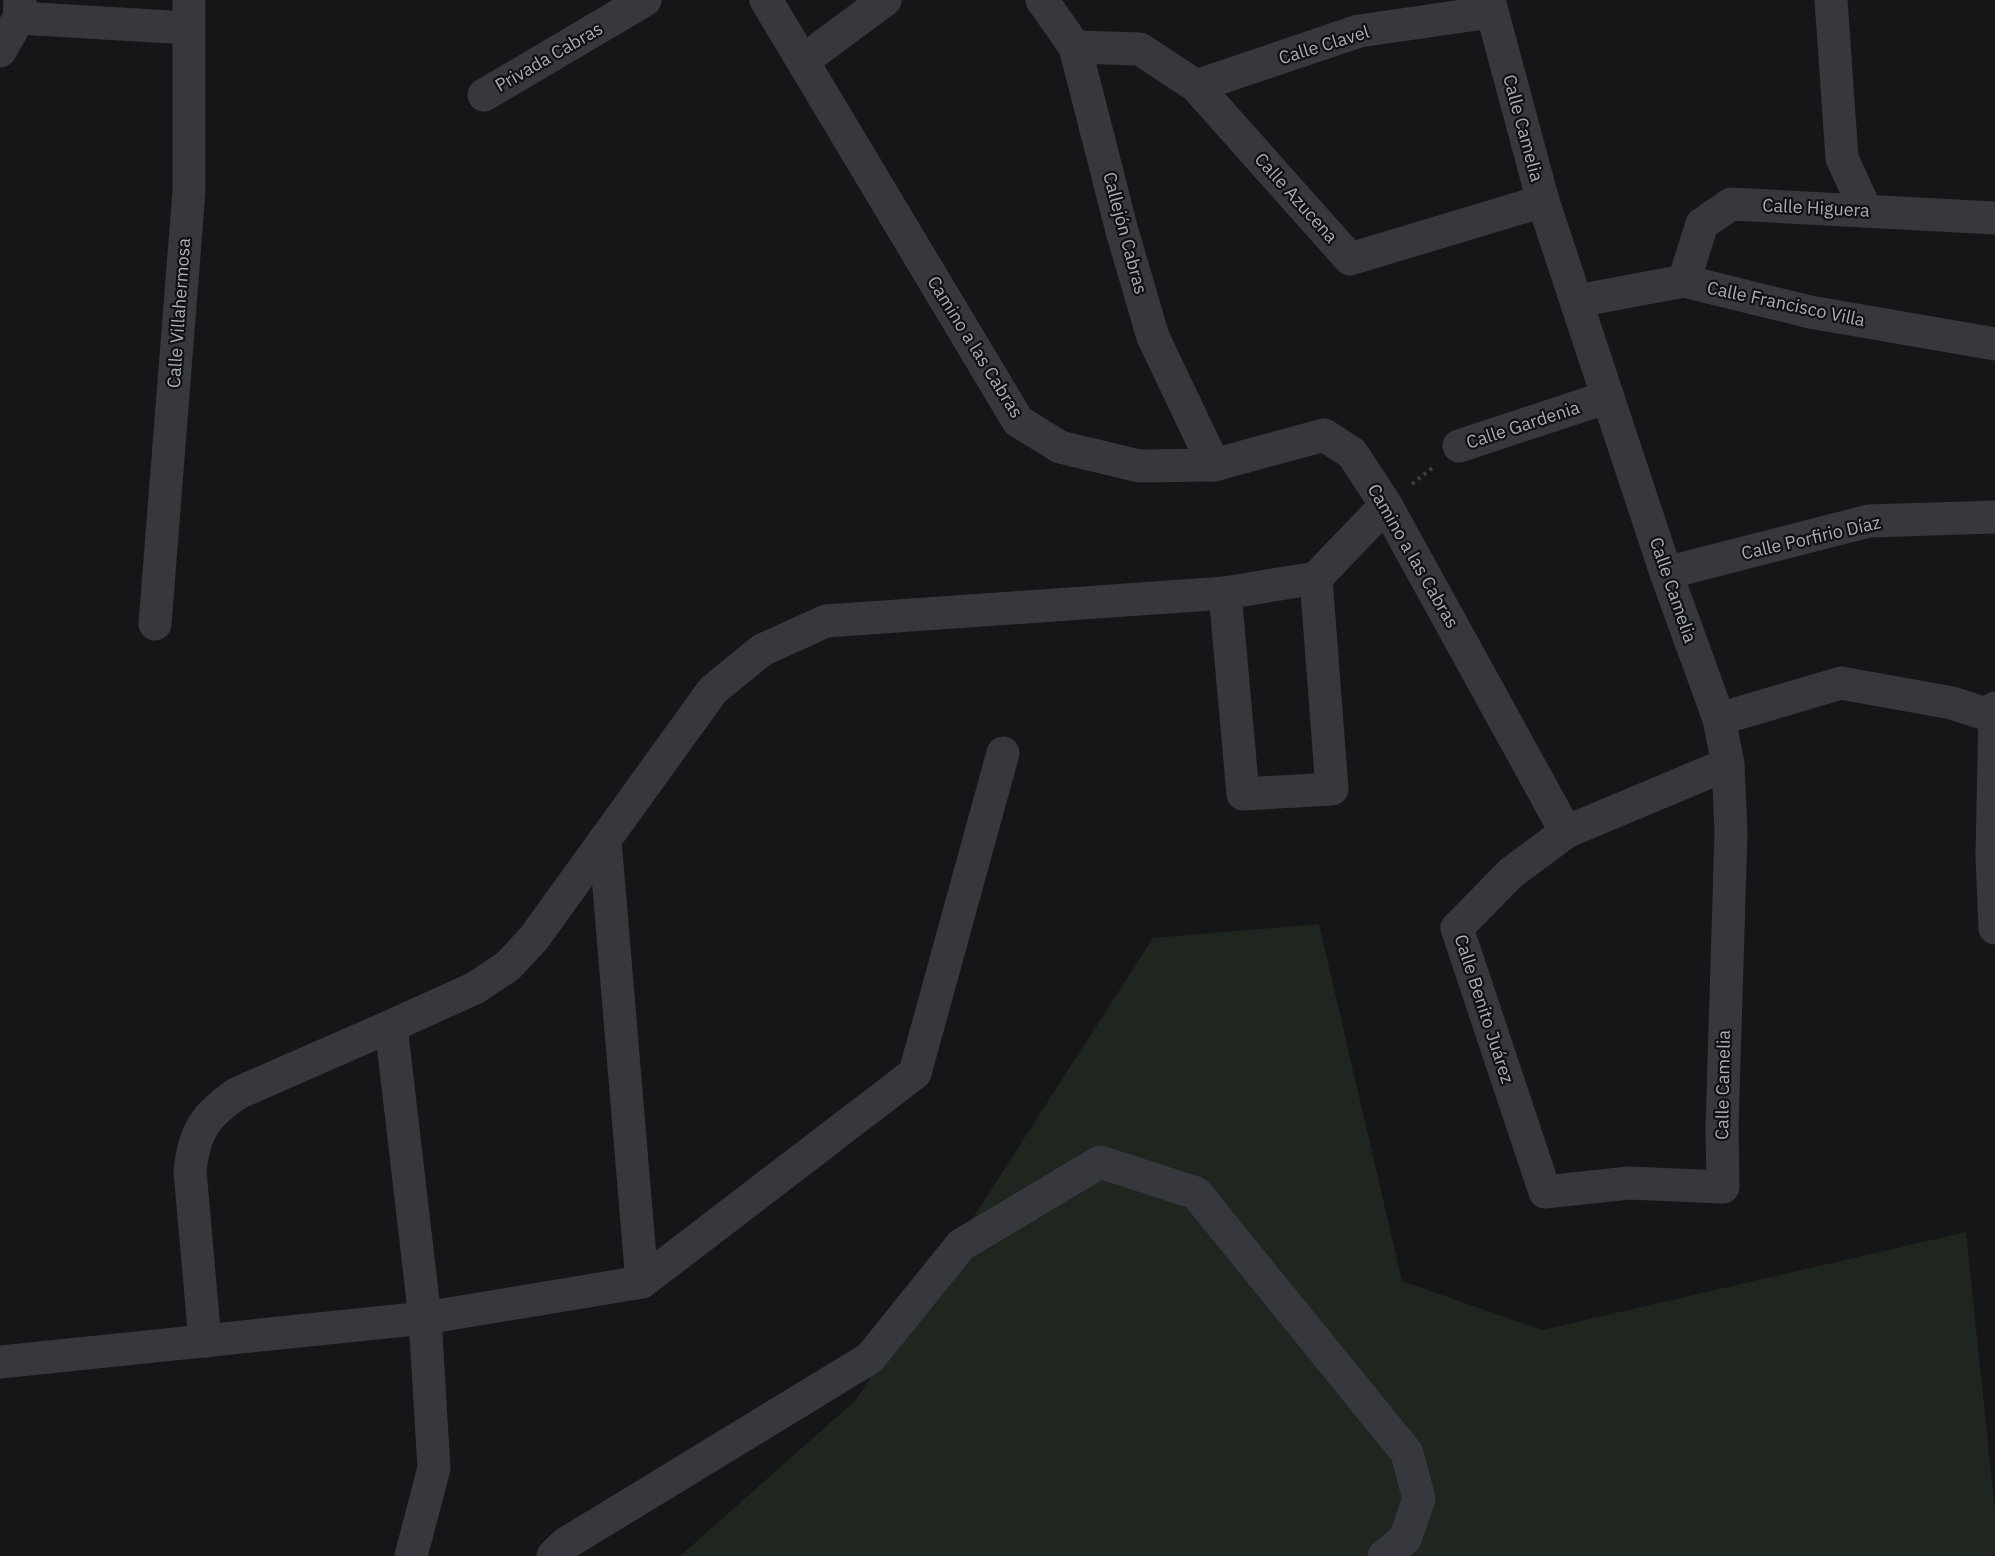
<svg xmlns="http://www.w3.org/2000/svg" width="1995" height="1556" font-family="'IBM Plex Sans',sans-serif">
	<style>
		.green { fill: #1e261f }
		.lines { fill: none; stroke-linecap: round; stroke-linejoin: round }
		.path { stroke: #3d3f44; stroke-width: 4; stroke-dasharray: 3 4.5; stroke-linecap: butt }
		.minor { stroke: #37383d; stroke-width: 33 }
		.labels { text-anchor: middle; stroke-width: 4.5; stroke-linejoin: round; paint-order: stroke }
		.street-label { font-size: 18px; fill: #a8adb8; stroke: #111113 }
	</style>
	<rect width="100%" height="100%" fill="#161618"/>
	<!-- green -->
	<path class="green" d="M1319 924 1402 1281 1542 1330 1966 1232 1995 1510V1556H680L856 1400 1153 938Z"/>
	<g class="lines">
		<!-- path -->
		<path class="path" d="M1412 484 1432 468"/>
		<!-- minor -->
		<g class="minor">
			<path d="M20 0 19 18 188 28"/>
			<path d="M766 0 1018 421 1060 447 1139 466 1214 465 1324 435 1352 453 1386 505 1566 832"/>
			<path d="M1042 0 1075 47 1122 231 1153 337 1214 465"/>
			<path d="M1489 0 1543 201 1666 573 1719 719 1728 764 1731 832 1722 1128 1723 1187 1629 1183 1545 1192 1457 928 1511 873 1566 832 1728 764"/>
			<path d="M1831 0 1842 158 1866 211"/>
			<path d="M1075 47 1140 49 1196 86 1350 259 1543 201"/>
			<path d="M0 51 19 18"/>
			<path d="M804 60 885 0"/>
			<path d="M1196 86 1359 31 1491 12"/>
			<path d="M484 95 645 0"/>
			<path d="M1684 281 1702 224 1731 204 1995 218"/>
			<path d="M1577 301 1684 281 1810 312 1995 344"/>
			<path d="M1459 446 1608 397"/>
			<path d="M1666 573 1869 521 1995 517"/>
			<path d="M1316 578 1386 505"/>
			<path d="M1225 593 1243 794 1332 789 1316 578"/>
			<path d="M155 624 189 191V0"/>
			<path d="M1995 708 1992 856 1995 928"/>
			<path d="M1719 719 1841 683 1952 703 1995 717"/>
			<path d="M605 840 642 1282"/>
			<path d="M205 1341 190 1171C194 1132 205 1115 238 1093L391 1026"/>
			<path d="M0 1362 425 1318 642 1282 915 1073 1003 753"/>
			<path d="M411 1556 434 1468 425 1318 391 1026 475 988 508 966 534 938 713 690 762 650 826 621 1225 593 1316 578"/>
			<path d="M553 1556 565 1544 870 1358 961 1245 1100 1162 1196 1193 1407 1453 1419 1499 1405 1539 1384 1556"/>
		</g>
	</g>
	<g class="labels">
		<!-- street labels -->
		<g class="street-label">
			<text transform="translate(1324 45) rotate(-17)" y="6">Calle Clavel</text>
			<text transform="translate(549 57) rotate(-30)" y="6">Privada Cabras</text>
			<text transform="translate(1523 128) rotate(75)" y="6">Calle Camelia</text>
			<text transform="translate(1296 198) rotate(48)" y="6">Calle Azucena</text>
			<text transform="translate(1816 208) rotate(3)" y="6">Calle Higuera</text>
			<text transform="translate(1125 233) rotate(75)" y="6">Callejón Cabras</text>
			<text transform="translate(1786 304) rotate(12)" y="6">Calle Francisco Villa</text>
			<text transform="translate(179 313) rotate(-86)" y="6">Calle Villahermosa</text>
			<text transform="translate(975 347) rotate(58)" y="6">Camino a las Cabras</text>
			<text transform="translate(1523 425) rotate(-18)" y="6">Calle Gardenia</text>
			<text transform="translate(1811 538) rotate(-13)" y="6">Calle Porfirio Díaz</text>
			<text transform="translate(1413 556) rotate(60)" y="6">Camino a las Cabras</text>
			<text transform="translate(1673 590) rotate(71)" y="6">Calle Camelia</text>
			<text transform="translate(1484 1009) rotate(72)" y="6">Calle Benito Juárez</text>
			<text transform="translate(1723 1085) rotate(-89)" y="6">Calle Camelia</text>
		</g>
	</g>
</svg>
